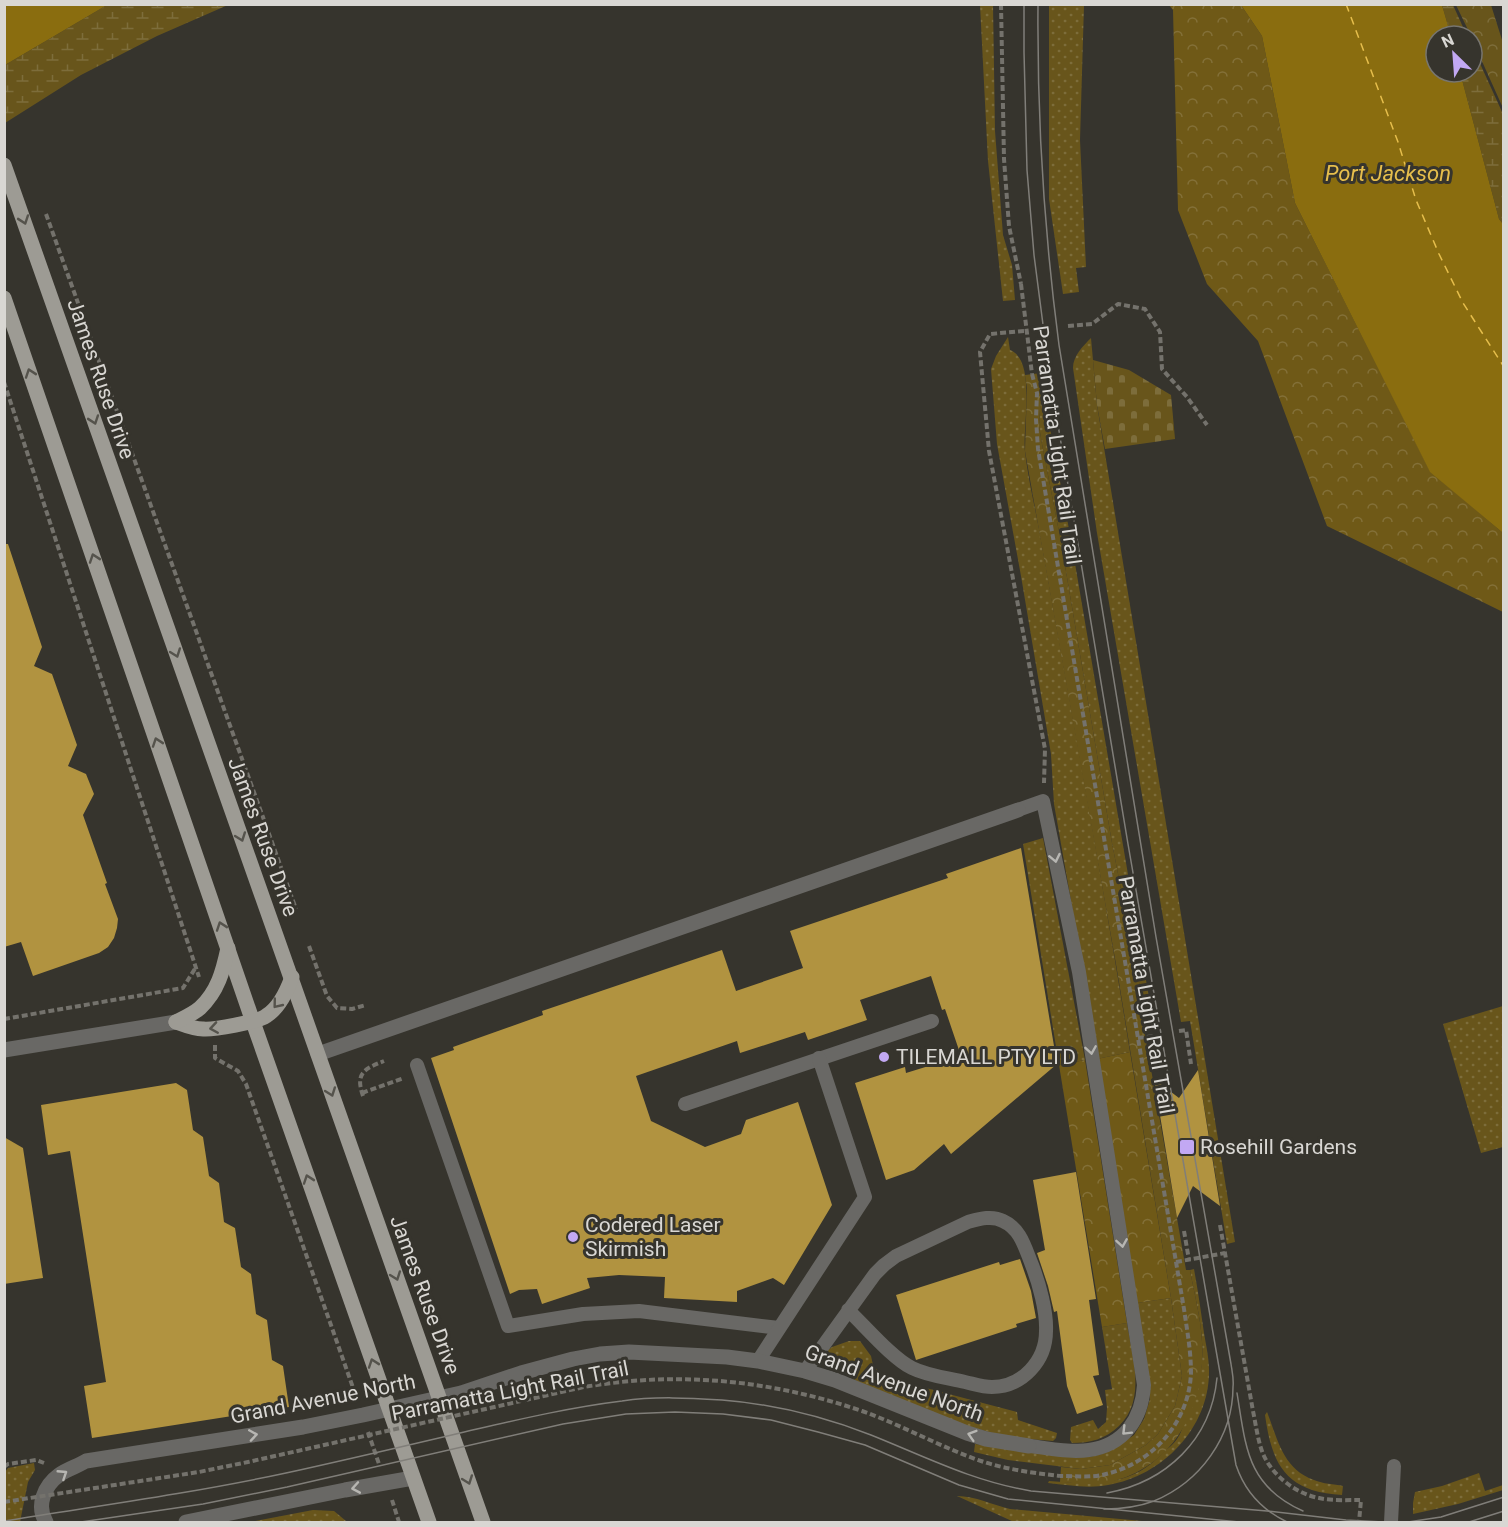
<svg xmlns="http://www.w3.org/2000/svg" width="1508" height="1527" font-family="Roboto,sans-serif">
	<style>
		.grass { fill: url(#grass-dots) }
		.forest { fill: url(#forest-crowns) }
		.wetland { fill: url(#wetland-marsh) }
		.cemetery { fill: url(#cemetery-stones) }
		.park { fill: url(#park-crowns) }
		.water { fill: #8a6d0f }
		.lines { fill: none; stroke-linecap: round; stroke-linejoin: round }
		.ferry { stroke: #e6be4c; stroke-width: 1.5; stroke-dasharray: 8 6; stroke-linecap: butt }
		.building { fill: #b19340 }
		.path { stroke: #74726c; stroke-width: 4; stroke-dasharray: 6 3; stroke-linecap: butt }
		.lane { stroke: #696865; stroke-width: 14 }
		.street { stroke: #696865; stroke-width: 15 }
		.primary { stroke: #9d9b94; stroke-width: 15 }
		.tram { stroke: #807e79; stroke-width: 1.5 }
		.path-bridge { stroke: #74726c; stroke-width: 4; stroke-dasharray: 6 3; stroke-linecap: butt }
		.oneway { stroke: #55534c }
		.oneway2 { stroke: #b7b6b2 }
		.poi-dot { fill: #c2a8f3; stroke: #36342d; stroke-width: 2 }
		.labels { text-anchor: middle; stroke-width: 6; stroke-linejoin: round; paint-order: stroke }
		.street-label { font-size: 21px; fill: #d9d7d3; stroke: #36342d }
		.poi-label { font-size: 21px; fill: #d9d7d3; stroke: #36342d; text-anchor: start }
		.water-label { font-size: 22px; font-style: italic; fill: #e6be4c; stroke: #36342d }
	</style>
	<defs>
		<pattern id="grass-dots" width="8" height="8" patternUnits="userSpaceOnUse" patternTransform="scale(1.5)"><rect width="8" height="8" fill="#68551b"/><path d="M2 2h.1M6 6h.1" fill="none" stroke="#7d6d3b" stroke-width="1.8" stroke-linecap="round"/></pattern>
		<pattern id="forest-crowns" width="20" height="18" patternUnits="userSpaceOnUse" patternTransform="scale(1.5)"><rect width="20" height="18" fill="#6f5917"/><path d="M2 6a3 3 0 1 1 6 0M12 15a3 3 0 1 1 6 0" fill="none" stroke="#837038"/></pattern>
		<pattern id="wetland-marsh" width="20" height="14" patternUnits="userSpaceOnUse" patternTransform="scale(1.5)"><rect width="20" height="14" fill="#68551b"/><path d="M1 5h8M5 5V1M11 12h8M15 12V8" fill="none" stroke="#7d6d3b"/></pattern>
		<pattern id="cemetery-stones" width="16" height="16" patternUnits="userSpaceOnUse" patternTransform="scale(1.5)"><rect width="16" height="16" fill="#68551b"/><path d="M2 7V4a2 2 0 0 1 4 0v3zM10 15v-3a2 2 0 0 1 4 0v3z" fill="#7d6d3b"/></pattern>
		<pattern id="park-crowns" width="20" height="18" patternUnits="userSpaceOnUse" patternTransform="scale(1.5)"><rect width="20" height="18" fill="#68551b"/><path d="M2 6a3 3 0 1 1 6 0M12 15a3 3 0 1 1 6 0" fill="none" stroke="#7d6d3b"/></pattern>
	</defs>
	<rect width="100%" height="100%" fill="#36342d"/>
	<!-- grass -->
	<g class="grass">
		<path d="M980 5H993L995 131 1003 235 1012 265 1015 300 1003 301 988 161Z"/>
		<path d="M1049 5H1084L1080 140 1086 267 1076 268 1079 292 1063 294 1049 199Z"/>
		<path d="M1008 337 1010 350C1037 360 1022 429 1025 452 1028 478 1034 503 1039 529 1070 703 1102 877 1130 1052L1097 1059 1074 918 1054 804 1051 754 1021 576 997 444 991 369 996 356Z"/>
		<path d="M1091 338 1097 405 1235 1242 1227 1244 1190 1021 1181 1022 1097 533 1073 368C1073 356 1083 346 1091 338Z"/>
		<path d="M1042 385 1071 540 1154 1027 1148 1028 1112 843 1061 542 1042 444 1039 426 1041 394 1040 386Z"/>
		<path d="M1043 838 1085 1060 1059 1065 1023 844Z"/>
		<path d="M1503 1006V1147L1481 1153 1443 1024Z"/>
		<path d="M1194 1269C1198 1291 1201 1312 1204 1333 1206 1345 1209 1358 1209 1370 1210 1427 1163 1476 1108 1485 1088 1489 1068 1485 1048 1483L1049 1481C1094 1484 1130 1488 1164 1452 1168 1448 1174 1444 1177 1439 1183 1431 1185 1418 1189 1409 1198 1384 1204 1370 1202 1342 1201 1318 1194 1293 1190 1270Z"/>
		<path d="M1171 1298 1182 1376 1175 1406 1158 1434 1146 1445 1110 1465 1081 1469 1008 1460 974 1452 975 1444 1029 1451 1089 1457 1102 1454 1116 1447 1134 1435 1144 1419 1150 1399 1147 1372 1137 1303Z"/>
		<path d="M1127 1323C1132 1356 1147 1399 1119 1426 1105 1439 1091 1443 1072 1443L1070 1440 1071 1427 1093 1420 1098 1429 1106 1422 1107 1408 1105 1390 1112 1389 1102 1327Z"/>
		<path d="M849 1341H860L871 1356 873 1365 879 1372 888 1378 1017 1412 1018 1420 1057 1433 1056 1438 1053 1441 1015 1438 992 1433 968 1426 864 1386 833 1365 824 1364 823 1360V1354L832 1347Z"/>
		<path d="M1267 1412C1278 1440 1283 1469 1314 1480 1323 1484 1334 1484 1343 1486L1342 1495C1286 1492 1272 1465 1265 1415Z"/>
		<path d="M34 1463 35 1470 28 1482 20 1522H5V1472L8 1468Z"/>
		<path d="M1479 1473 1485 1491 1503 1485V1490L1458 1504 1413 1514V1503L1415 1492 1442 1486Z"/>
		<path d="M957 1496C975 1496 993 1505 1010 1509L1153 1522H1014Z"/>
		<path d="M313 1510 334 1511 346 1521 341 1522H250Z"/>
	</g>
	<!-- forest -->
	<g class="forest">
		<path d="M1169 5H1241L1262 36 1295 203 1430 471 1503 533V612L1327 526 1258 341 1207 284 1178 210 1173 10Z"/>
		<path d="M1130 1052 1171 1298 1137 1303 1097 1059Z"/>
		<path d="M1085 1060 1127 1323 1102 1327 1059 1065Z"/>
	</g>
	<!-- wetland -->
	<g class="wetland">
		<path d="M107 5H228L157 36 81 75 5 123V65Z"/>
		<path d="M1442 5H1453L1467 36H1451Z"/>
		<path d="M1472 46 1503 114V224L1499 219 1460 72H1472Z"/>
	</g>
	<!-- cemetery -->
	<path class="cemetery" d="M1093 360 1129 370 1171 395 1175 439 1105 449 1097 405Z"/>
	<!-- park -->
	<g class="park">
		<path d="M1456 5H1491L1503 43V108L1472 39V36H1471Z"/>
		<path d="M1041 373 1042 385 1040 386 1041 394 1039 426 1042 444 1061 542 1112 843 1148 1028 1144 1029 1186 1270H1190C1194 1293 1201 1318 1202 1342 1206 1405 1175 1467 1110 1482 1094 1486 1076 1483 1060 1482L1061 1467 1081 1469 1110 1465 1146 1445 1158 1434 1175 1406 1182 1376 1171 1298 1116 964 1025 451 1027 388 1025 375Z"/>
	</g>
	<!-- water -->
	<g class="water">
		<path d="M5 4H107V5L5 65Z"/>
		<path d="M1241 5H1442L1451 36H1436V72H1460L1499 219 1503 224V533L1430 472 1295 203 1262 36Z"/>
	</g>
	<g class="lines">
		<!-- ferry -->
		<path class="ferry" d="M1346 4 1398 142 1416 200 1439 254 1463 303 1504 367"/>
	</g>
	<!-- building -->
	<g class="building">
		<path d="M4 544H8L42 647 34 666 52 674 77 745 68 766 86 774 94 794 83 815 107 883 105 884 118 919 117 928 114 938 108 947 99 953 33 976 21 942 4 947Z"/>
		<path d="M1021 848 1057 1064 951 1154 944 1144 914 1170 886 1180 855 1083 905 1067 906 1073 961 1056 945 1009 942 1010 931 976 860 1000 867 1020 808 1040 805 1032 740 1053 737 1041 636 1076 651 1121 705 1147 741 1134 746 1120 798 1102 832 1205 784 1285 773 1278 737 1291V1302L664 1298 665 1277 619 1275 587 1278 590 1288 542 1304 537 1289 519 1290 510 1294 431 1058 454 1050 453 1047 543 1015 542 1011 722 950 736 991 803 968 790 931 948 878 946 874Z"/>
		<path d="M1198 1070 1220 1206 1193 1186 1177 1218 1154 1079 1179 1098Z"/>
		<path d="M176 1083 187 1090 193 1130 203 1137 209 1176 219 1183 224 1222 235 1228 241 1267 251 1274 256 1314 267 1320 272 1360 283 1366 289 1407 92 1438 84 1386 106 1382 70 1151 48 1155 41 1105Z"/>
		<path d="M4 1137 23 1148 43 1278 4 1284Z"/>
		<path d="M1076 1172 1096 1299 1089 1300 1099 1375 1093 1376 1103 1405 1077 1414 1067 1386 1057 1311 1054 1312 1048 1286 1037 1253 1045 1250 1033 1180Z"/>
		<path d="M1020 1259 1031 1291 1036 1318 1016 1324 1017 1327 916 1360 896 1295 999 1262 1000 1265Z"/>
	</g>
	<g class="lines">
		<!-- path -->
		<g class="path">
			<path d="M1001 4 1004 159 1009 226 1021 284"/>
			<path d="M46 214 296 909"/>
			<path d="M1068 326 1092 324 1118 304 1145 309 1160 332 1162 369 1187 397 1207 425"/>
			<path d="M1024 331 990 334 980 352 989 451 1045 749 1044 783"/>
			<path d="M1032 374 1037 393 1036 419 1038 449 1184 1309C1187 1330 1191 1351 1191 1373 1189 1422 1153 1463 1106 1474 1092 1478 1075 1476 1060 1476"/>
			<path d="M4 382 199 977"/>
			<path d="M309 946 327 996 337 1008 352 1009 366 1005"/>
			<path d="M4 1019 183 988 196 967"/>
			<path d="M1179 1031 1186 1030 1191 1064"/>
			<path d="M1150 1036 1156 1071"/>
			<path d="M1138 1038 1155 1036"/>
			<path d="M215 1045V1058L238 1071 246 1084 357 1399"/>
			<path d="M362 1093 404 1078"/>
			<path d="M363 1096C355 1073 364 1069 384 1061"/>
			<path d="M1220 1225 1253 1411C1256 1425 1258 1443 1264 1456 1274 1477 1297 1494 1319 1498 1332 1501 1348 1500 1361 1500L1359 1522"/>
			<path d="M1184 1231 1189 1260"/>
			<path d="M1176 1262 1225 1253"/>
			<path d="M368 1432 379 1464"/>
			<path d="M4 1467 8 1464 36 1460 44 1463"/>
			<path d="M392 1500 399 1522"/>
		</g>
		<!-- lane -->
		<g class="lane">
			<path d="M1018 810 1043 801 1079 972 1144 1385C1142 1419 1124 1445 1089 1450 1070 1453 1049 1448 1029 1446"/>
			<path d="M417 1065 508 1326 583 1314 639 1311 779 1328"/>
			<path d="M685 1104 932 1021"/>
			<path d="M758 1361 865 1197 819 1058"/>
			<path d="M805 1371 875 1274 884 1265 896 1256 968 1222C979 1219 992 1215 1003 1221 1021 1229 1025 1248 1032 1265 1039 1283 1047 1312 1046 1331 1046 1361 1022 1387 992 1387 983 1387 974 1384 965 1382 948 1378 928 1376 912 1368 893 1359 865 1326 848 1310"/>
			<path d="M1391 1522 1394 1466"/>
		</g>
		<!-- street -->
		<g class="street">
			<path d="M4 1050 176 1022"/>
			<path d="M318 1054 1018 810"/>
			<path d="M46 1522C36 1506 44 1486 59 1475 67 1469 78 1466 86 1461L303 1427 363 1415 461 1393 521 1373 573 1359 600 1354 629 1352 727 1357 758 1361 805 1371 835 1380 967 1433 986 1439 1029 1446"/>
			<path d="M186 1522 345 1490 413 1478"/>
		</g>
		<!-- primary -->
		<g class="primary">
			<path d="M4 165 483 1522"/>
			<path d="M4 298 253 1022 429 1522"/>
			<path d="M176 1022C184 1025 194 1029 203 1029 213 1030 258 1022 266 1016 279 1008 287 991 292 977"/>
			<path d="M176 1022C184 1018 193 1014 200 1008 218 991 223 971 228 948"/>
		</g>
		<!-- tram -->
		<g class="tram">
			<path d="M1024 4V52L1027 170 1034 255 1049 371 1128 844 1236 1465C1245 1492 1262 1510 1287 1522"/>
			<path d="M1038 4C1037 120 1044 231 1059 345L1156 937 1231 1364C1232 1371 1234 1379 1233 1387 1233 1437 1200 1482 1154 1501 1138 1507 1121 1509 1104 1509"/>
			<path d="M1237 1393C1246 1448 1247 1486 1303 1511"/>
			<path d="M1107 1493C1166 1482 1211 1440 1217 1378"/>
			<path d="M4 1521C98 1506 193 1493 286 1473 350 1459 413 1444 477 1429 525 1418 573 1407 622 1401 655 1396 690 1398 722 1400 773 1404 825 1417 871 1435 926 1457 972 1481 1031 1491L1267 1511 1346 1520 1383 1522"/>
			<path d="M81 1522 203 1504 287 1487 563 1424 626 1414 675 1412 723 1414 771 1420 818 1432 865 1445 959 1485 1008 1499 1239 1522"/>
			<path d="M1408 1522 1441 1517 1504 1497"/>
			<path d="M1469 1522 1504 1511"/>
		</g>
		<!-- path-bridge -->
		<g class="path-bridge">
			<path d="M1021 284 1032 374"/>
			<path d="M4 1502 199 1472 248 1462 584 1387C678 1371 771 1380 862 1411 904 1426 942 1448 984 1462 1009 1470 1035 1473 1060 1476"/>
		</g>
	</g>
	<!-- one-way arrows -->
	<defs><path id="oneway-chevron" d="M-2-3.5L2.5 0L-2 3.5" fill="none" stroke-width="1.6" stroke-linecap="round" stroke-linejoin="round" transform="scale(1.5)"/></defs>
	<g class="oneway">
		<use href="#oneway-chevron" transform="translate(24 220) rotate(71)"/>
		<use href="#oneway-chevron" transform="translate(30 373) rotate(-109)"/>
		<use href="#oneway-chevron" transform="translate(94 420) rotate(71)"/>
		<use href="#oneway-chevron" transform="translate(94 558) rotate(-109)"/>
		<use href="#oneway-chevron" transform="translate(176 653) rotate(70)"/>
		<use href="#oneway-chevron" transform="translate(157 742) rotate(-109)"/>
		<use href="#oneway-chevron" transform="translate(241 837) rotate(70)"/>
		<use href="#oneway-chevron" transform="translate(221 926) rotate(-109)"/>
		<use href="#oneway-chevron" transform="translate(277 1004) rotate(129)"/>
		<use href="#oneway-chevron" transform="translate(214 1028) rotate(171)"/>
		<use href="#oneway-chevron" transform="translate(331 1092) rotate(70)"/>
		<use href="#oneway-chevron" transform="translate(308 1179) rotate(-109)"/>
		<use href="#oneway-chevron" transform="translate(396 1276) rotate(70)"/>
		<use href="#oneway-chevron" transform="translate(373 1363) rotate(-109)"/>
		<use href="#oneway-chevron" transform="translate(468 1480) rotate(70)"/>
	</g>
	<g class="oneway2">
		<use href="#oneway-chevron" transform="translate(1055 858) rotate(78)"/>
		<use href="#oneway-chevron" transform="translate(1091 1050) rotate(81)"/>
		<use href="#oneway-chevron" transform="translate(1122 1243) rotate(81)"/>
		<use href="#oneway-chevron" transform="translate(1126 1431) rotate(135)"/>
		<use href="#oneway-chevron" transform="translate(253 1435) rotate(-9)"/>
		<use href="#oneway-chevron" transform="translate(972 1435) rotate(-163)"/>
		<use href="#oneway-chevron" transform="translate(63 1474) rotate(-33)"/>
		<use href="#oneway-chevron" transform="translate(356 1488) rotate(170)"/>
	</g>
	<!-- markers -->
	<g class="poi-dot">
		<circle cx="884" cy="1057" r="6"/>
		<rect x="1179" y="1139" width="16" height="16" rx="3"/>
		<circle cx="573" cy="1237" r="6"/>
	</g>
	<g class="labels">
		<!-- street labels -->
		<g class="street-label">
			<text transform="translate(101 379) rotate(71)" y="7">James Ruse Drive</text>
			<text transform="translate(1057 445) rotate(82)" y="7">Parramatta Light Rail Trail</text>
			<text transform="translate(263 837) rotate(70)" y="7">James Ruse Drive</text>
			<text transform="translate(1146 995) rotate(80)" y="7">Parramatta Light Rail Trail</text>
			<text transform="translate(425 1295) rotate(70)" y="7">James Ruse Drive</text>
			<text transform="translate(894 1383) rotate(20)" y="7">Grand Avenue North</text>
			<text transform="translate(510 1391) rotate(-11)" y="7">Parramatta Light Rail Trail</text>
			<text transform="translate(323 1399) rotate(-11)" y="7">Grand Avenue North</text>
		</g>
		<!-- poi labels -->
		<g class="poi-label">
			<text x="896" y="1064">TILEMALL PTY LTD</text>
			<text x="1200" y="1154">Rosehill Gardens</text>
			<text x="585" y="1232">Codered Laser<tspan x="585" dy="24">Skirmish</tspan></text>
		</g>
		<!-- water labels -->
		<g class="water-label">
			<text x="1388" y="181">Port Jackson</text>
		</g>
	</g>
	<!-- border -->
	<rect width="1508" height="1527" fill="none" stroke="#d9d7d3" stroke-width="12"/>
	<!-- north arrow -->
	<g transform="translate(1454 54) rotate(335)"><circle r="28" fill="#36342d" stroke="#77756f" stroke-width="1.5"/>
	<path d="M0-4.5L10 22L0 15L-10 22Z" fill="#c2a8f3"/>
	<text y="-9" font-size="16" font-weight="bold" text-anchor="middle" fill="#d9d7d3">N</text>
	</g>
</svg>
